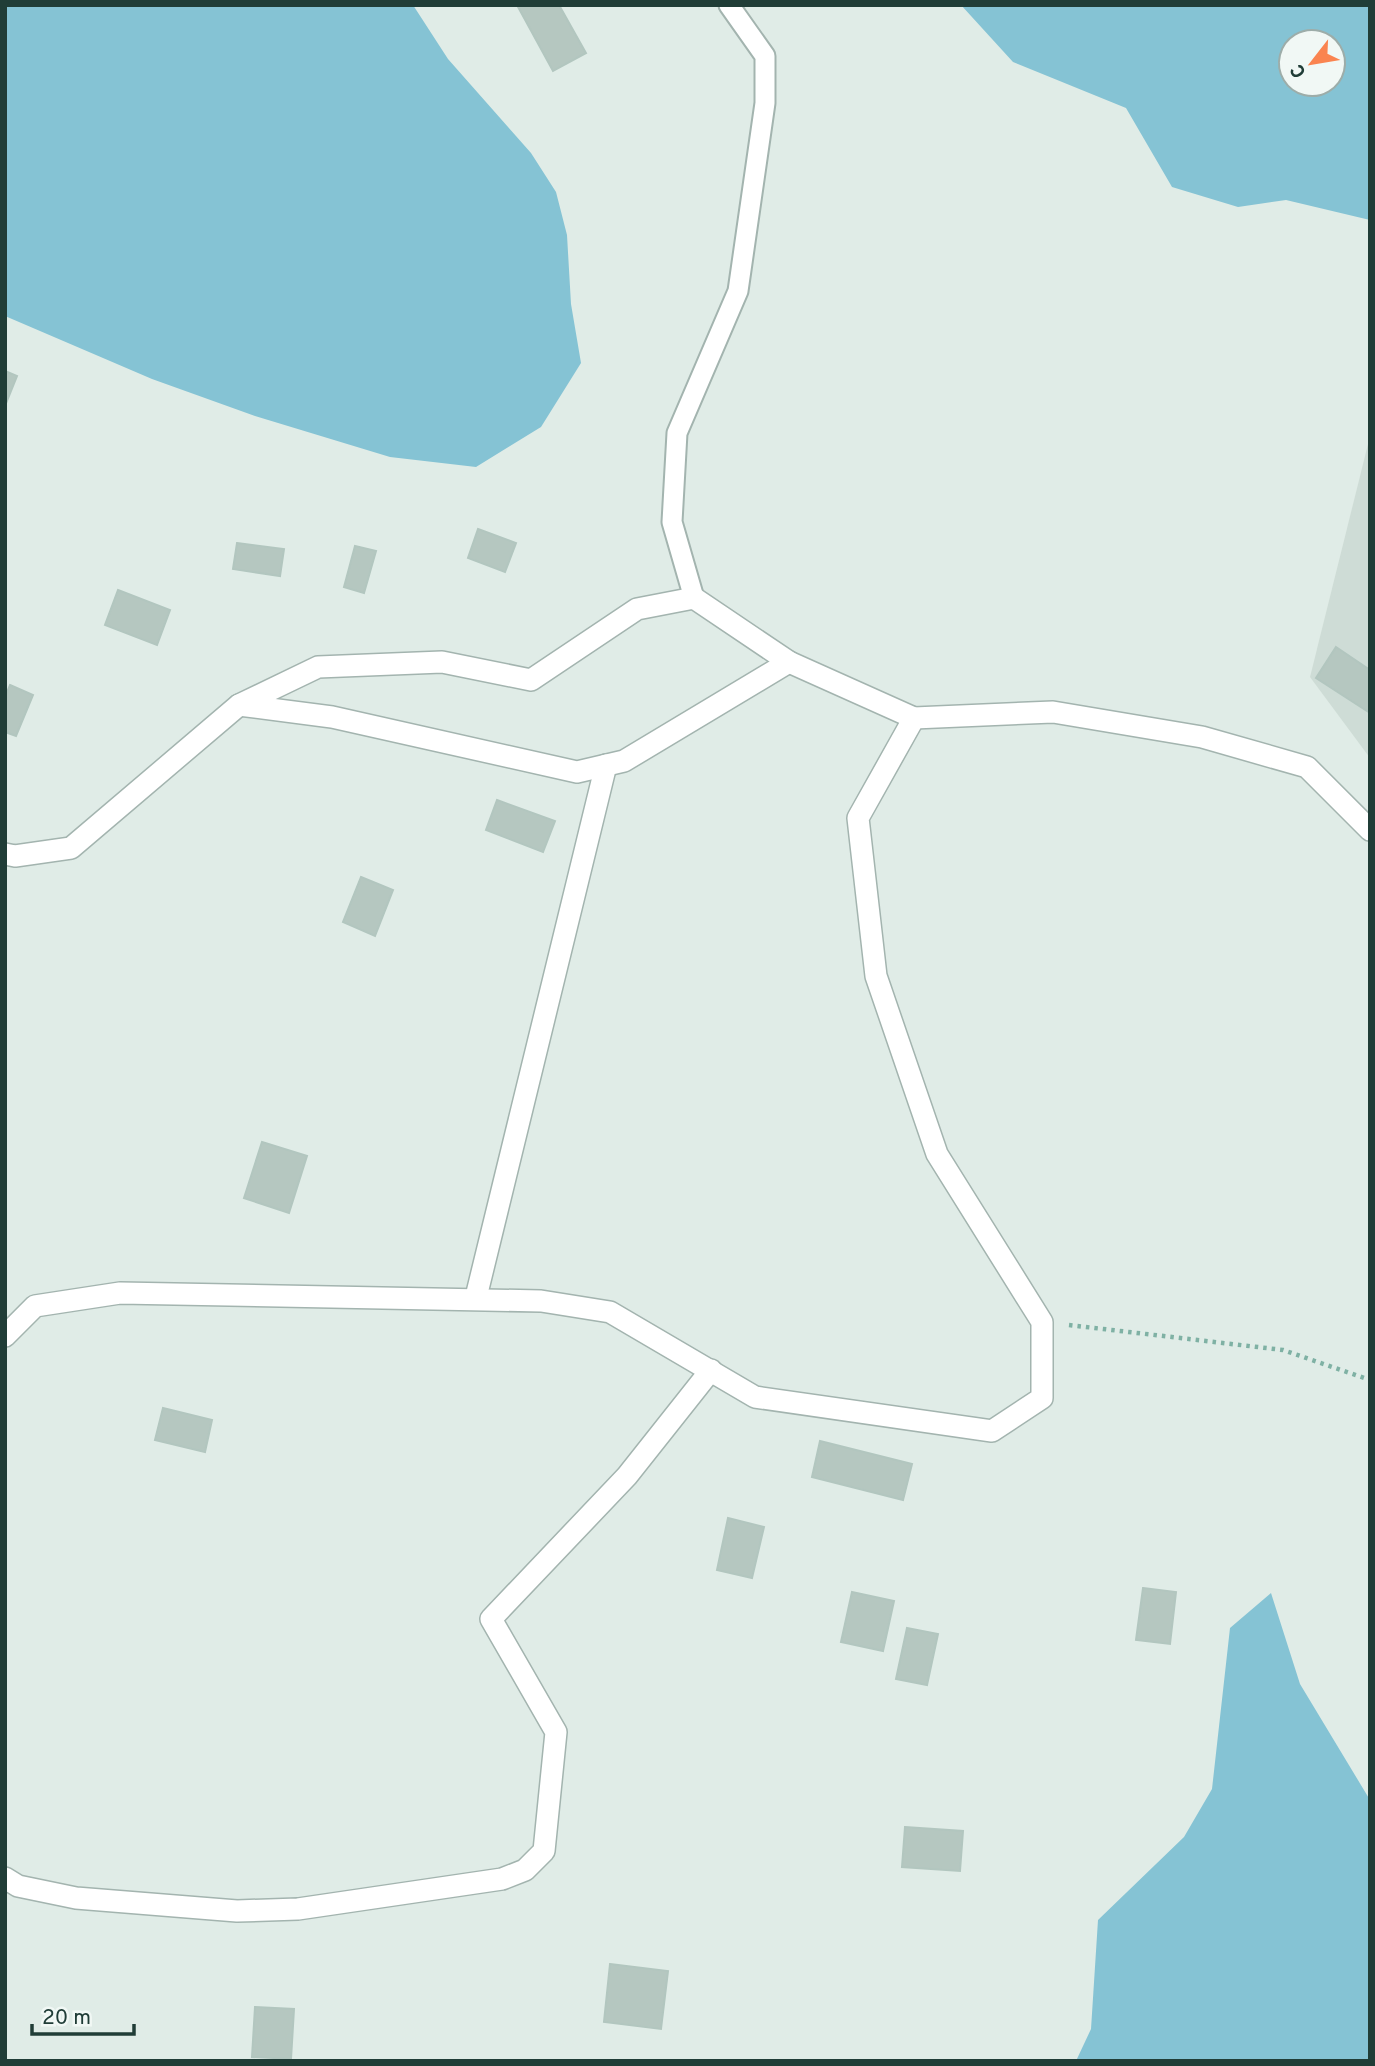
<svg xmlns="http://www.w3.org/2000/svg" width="1375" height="2066" font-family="Overpass,sans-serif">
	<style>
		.built { fill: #cedcd6 }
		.water { fill: #85c3d4; fill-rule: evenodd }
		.building { fill: #b5c7c0; stroke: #b2c6bf; stroke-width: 2 }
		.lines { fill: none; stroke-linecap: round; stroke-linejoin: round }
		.lane-casing { stroke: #a3b4af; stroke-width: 23 }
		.street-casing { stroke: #a3b4af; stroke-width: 24 }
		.path { stroke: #7fb1a4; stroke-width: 4.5; stroke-dasharray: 3.5 5; stroke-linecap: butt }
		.lane { stroke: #fff; stroke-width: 19 }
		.street { stroke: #fff; stroke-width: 21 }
	</style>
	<rect width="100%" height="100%" fill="#e0ece7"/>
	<!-- built -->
	<path class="built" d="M1370 436V758L1310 677Z"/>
	<!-- water -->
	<g class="water">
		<path d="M5 5H413L448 59 531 153 556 192 567 235 571 304 581 363 541 427 476 467 390 457 255 416 152 379 5 316Z"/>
		<path d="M961 5H1370V220L1286 200 1238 207 1172 187 1126 108 1013 62ZM1291 42H1333V84H1291Z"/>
		<path d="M1271 1593 1300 1684 1370 1800V2061H1076L1091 2029 1098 1920 1184 1837 1212 1789 1230 1628Z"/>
	</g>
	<!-- building -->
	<g class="building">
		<path d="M517 5H559L586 53 553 71Z"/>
		<path d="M5 371 17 376 5 406Z"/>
		<path d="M478 529 516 543 505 572 468 558Z"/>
		<path d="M237 543 284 549 280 576 233 569Z"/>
		<path d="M355 546 376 551 364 593 344 587Z"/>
		<path d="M118 590 170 610 157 645 105 625Z"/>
		<path d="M1336 647 1370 670V713L1316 678Z"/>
		<path d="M10 685 33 695 16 736 5 732V697Z"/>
		<path d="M497 800 555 821 543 852 486 830Z"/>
		<path d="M361 877 393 890 375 936 343 922Z"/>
		<path d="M262 1142 307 1156 289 1213 244 1198Z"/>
		<path d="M163 1408 212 1420 205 1452 155 1440Z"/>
		<path d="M820 1441 912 1464 903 1500 812 1477Z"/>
		<path d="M728 1518 764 1527 752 1578 717 1570Z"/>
		<path d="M1143 1588 1176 1592 1170 1644 1136 1640Z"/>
		<path d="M852 1592 894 1601 883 1651 841 1642Z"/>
		<path d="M907 1628 938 1634 927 1685 896 1679Z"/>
		<path d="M905 1827 963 1831 960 1871 902 1867Z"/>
		<path d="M610 1964 668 1971 661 2029 604 2022Z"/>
		<path d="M255 2007 294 2009 291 2059 252 2057Z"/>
	</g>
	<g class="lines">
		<defs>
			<path id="lane" d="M694 598 672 522 677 433 738 291 765 103V56L729 5"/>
			<g id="street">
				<path d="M239 705 332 717 577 772 624 761 789 662"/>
				<path d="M5 854 15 856 71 848 239 705 318 667 442 662 531 680 637 609 694 598 789 662 914 718 1053 712 1202 737 1307 767 1370 830"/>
				<path d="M476 1297 606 765"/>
				<path d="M5 1336 35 1306 120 1293 541 1301 610 1312 755 1397 992 1431 1042 1398V1322L937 1154 876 976 858 818 914 718"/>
				<path d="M5 1878 18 1886 76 1898 237 1911 298 1909 502 1879 525 1870 544 1851 556 1732 491 1619 627 1476 711 1370"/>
			</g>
		</defs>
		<!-- lane casing -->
		<use href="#lane" class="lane-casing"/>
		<!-- street casing -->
		<use href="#street" class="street-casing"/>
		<!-- path -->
		<path class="path" d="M1069 1325 1283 1350 1370 1380"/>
		<!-- lane -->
		<use href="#lane" class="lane"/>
		<!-- street -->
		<use href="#street" class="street"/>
	</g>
	<!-- border -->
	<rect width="1375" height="2066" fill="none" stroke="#203d37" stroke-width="14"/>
	<!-- north arrow -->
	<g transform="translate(1312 63) rotate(239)"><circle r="33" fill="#f1f8f5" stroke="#9dada9" stroke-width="2"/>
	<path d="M0-5L12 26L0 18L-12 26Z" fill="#fa8450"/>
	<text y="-10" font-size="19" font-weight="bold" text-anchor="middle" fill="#203d37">С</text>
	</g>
	<!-- scale -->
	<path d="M32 2024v10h102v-10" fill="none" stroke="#203d37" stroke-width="3.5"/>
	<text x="42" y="2024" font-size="21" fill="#203d37" stroke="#f1f8f5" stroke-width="5" paint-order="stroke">20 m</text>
</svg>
